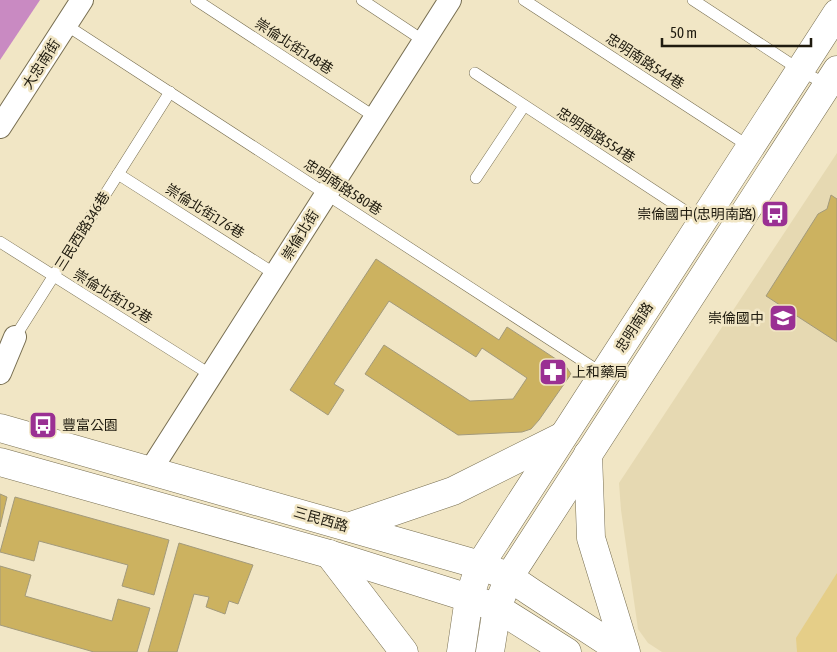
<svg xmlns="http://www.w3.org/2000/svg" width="837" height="652" font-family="'Asap Condensed','Noto Sans TC',sans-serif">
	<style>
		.built { fill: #e6d9b2 }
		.green { fill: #e5ce88 }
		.water { fill: #c98ac2 }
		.building { fill: #ccb260; stroke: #a39a7b }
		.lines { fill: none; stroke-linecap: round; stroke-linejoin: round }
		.lane-casing { stroke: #776e51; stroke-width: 12 }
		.street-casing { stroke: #776e51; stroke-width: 24 }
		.secondary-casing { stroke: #776e51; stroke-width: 29 }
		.lane { stroke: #fff; stroke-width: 11 }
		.street { stroke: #fff; stroke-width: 22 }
		.secondary { stroke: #fff; stroke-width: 28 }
		.labels { text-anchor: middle; stroke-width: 5; stroke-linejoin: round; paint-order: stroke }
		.street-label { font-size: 14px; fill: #1f1b0f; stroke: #f1e6c5 }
		.poi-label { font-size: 14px; fill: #1f1b0f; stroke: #f1e6c5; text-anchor: end }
	</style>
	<rect width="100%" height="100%" fill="#f1e6c5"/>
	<!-- built -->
	<path class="built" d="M837 153V652H662L648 643 638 629 621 510 619 483Z"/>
	<!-- green -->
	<path class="green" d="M837 573V652H797L796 638Z"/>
	<!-- water -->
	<path class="water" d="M0 0H40L0 60Z"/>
	<!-- building -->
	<g class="building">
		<path d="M831 195 837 199V342L766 296 818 214 827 209Z"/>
		<path d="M376 259 499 340 507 327 565 365 571 374 539 420 531 429 522 432 458 435 365 374 384 345 470 401 513 399 527 378 482 348 476 357 389 301 334 384 344 390 328 415 290 390Z"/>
		<path d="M0 494 7 497 0 527Z"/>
		<path d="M15 497 169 540 154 595 122 586 128 565 39 541 34 561 0 552Z"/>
		<path d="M179 543 253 565 238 604 229 601 225 614 206 607 209 597 194 594 177 652H148Z"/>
		<path d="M0 566 31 575 25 596 112 621 118 599 150 608 137 652H94L0 625Z"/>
	</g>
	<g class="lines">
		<defs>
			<g id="lane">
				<path d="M196 0 375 117"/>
				<path d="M362 0 424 41"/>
				<path d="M524 0 750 147"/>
				<path d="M693 0 800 70 827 85"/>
				<path d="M66 25 603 374"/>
				<path d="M475 73 702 222"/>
				<path d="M118 174 275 274"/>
				<path d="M476 178 524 106"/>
				<path d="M0 242 211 375"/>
				<path d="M15 337 170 92"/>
			</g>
			<g id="street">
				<path d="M0 127 82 0"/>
				<path d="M0 373 15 337"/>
				<path d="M150 471 450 0"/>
			</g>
			<g id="secondary">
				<path d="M0 428 480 565 509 577 531 592 623 652"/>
				<path d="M588 454 591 538 626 652"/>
				<path d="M0 462 329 554 469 598 497 608 567 652"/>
				<path d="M348 527 453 491 561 437"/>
				<path d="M329 554 404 652"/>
				<path d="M461 652 469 598 480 565 837 13"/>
				<path d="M490 652 497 608 509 577 837 70"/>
			</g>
		</defs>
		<!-- lane casing -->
		<use href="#lane" class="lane-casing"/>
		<!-- street casing -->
		<use href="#street" class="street-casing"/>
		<!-- secondary casing -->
		<use href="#secondary" class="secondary-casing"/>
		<!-- lane -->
		<use href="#lane" class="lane"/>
		<!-- street -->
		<use href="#street" class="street"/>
		<!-- secondary -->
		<use href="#secondary" class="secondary"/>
	</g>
	<!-- icons -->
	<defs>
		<symbol id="bus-square" viewBox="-11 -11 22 22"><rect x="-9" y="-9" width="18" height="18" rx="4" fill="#9a3093" stroke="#f1e6c5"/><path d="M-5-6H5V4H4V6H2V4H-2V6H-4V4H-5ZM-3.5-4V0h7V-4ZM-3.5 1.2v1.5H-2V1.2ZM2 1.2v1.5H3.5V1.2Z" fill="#fff"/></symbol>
		<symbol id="school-square" viewBox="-11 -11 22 22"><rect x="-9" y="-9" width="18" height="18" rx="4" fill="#9a3093" stroke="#f1e6c5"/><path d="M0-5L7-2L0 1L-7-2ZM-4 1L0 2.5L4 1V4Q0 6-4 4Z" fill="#fff"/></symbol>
		<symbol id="pharmacy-square" viewBox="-11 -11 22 22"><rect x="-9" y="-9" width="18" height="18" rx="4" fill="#9a3093" stroke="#f1e6c5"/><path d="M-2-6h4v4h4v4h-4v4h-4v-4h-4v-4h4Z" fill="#fff"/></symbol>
	</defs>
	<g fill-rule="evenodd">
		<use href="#bus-square" x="759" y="198" width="32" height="32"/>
		<use href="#school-square" x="767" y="302" width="32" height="32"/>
		<use href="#pharmacy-square" x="537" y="356" width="32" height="32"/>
		<use href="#bus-square" x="27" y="409" width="32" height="32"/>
	</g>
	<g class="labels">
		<!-- street labels -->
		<g class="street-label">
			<text transform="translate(294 46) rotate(33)" y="5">崇倫北街148巷</text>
			<text transform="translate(645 61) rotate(33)" y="5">忠明南路544巷</text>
			<text transform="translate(41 64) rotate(-57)" y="5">大忠南街</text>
			<text transform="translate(596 135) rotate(33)" y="5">忠明南路554巷</text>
			<text transform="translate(343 187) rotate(33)" y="5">忠明南路580巷</text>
			<text transform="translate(205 211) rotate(32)" y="5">崇倫北街176巷</text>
			<text transform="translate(82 231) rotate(-58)" y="5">三民西路346巷</text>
			<text transform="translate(300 235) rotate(-58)" y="5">崇倫北街</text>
			<text transform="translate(113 296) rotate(32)" y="5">崇倫北街192巷</text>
			<text transform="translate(634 327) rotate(-57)" y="5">忠明南路</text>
			<text transform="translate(321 519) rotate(16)" y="5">三民西路</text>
		</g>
		<!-- poi labels -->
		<g class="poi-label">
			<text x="756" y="219">崇倫國中(忠明南路)</text>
			<text x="764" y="323">崇倫國中</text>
			<text x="572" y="377" text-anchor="start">上和藥局</text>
			<text x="62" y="430" text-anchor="start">豐富公園</text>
		</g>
	</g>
	<!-- scale -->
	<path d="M662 38v8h149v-8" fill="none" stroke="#1f1b0f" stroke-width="2.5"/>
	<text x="670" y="38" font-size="15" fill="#1f1b0f" stroke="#f1e6c5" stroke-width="4" paint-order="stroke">50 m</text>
</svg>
